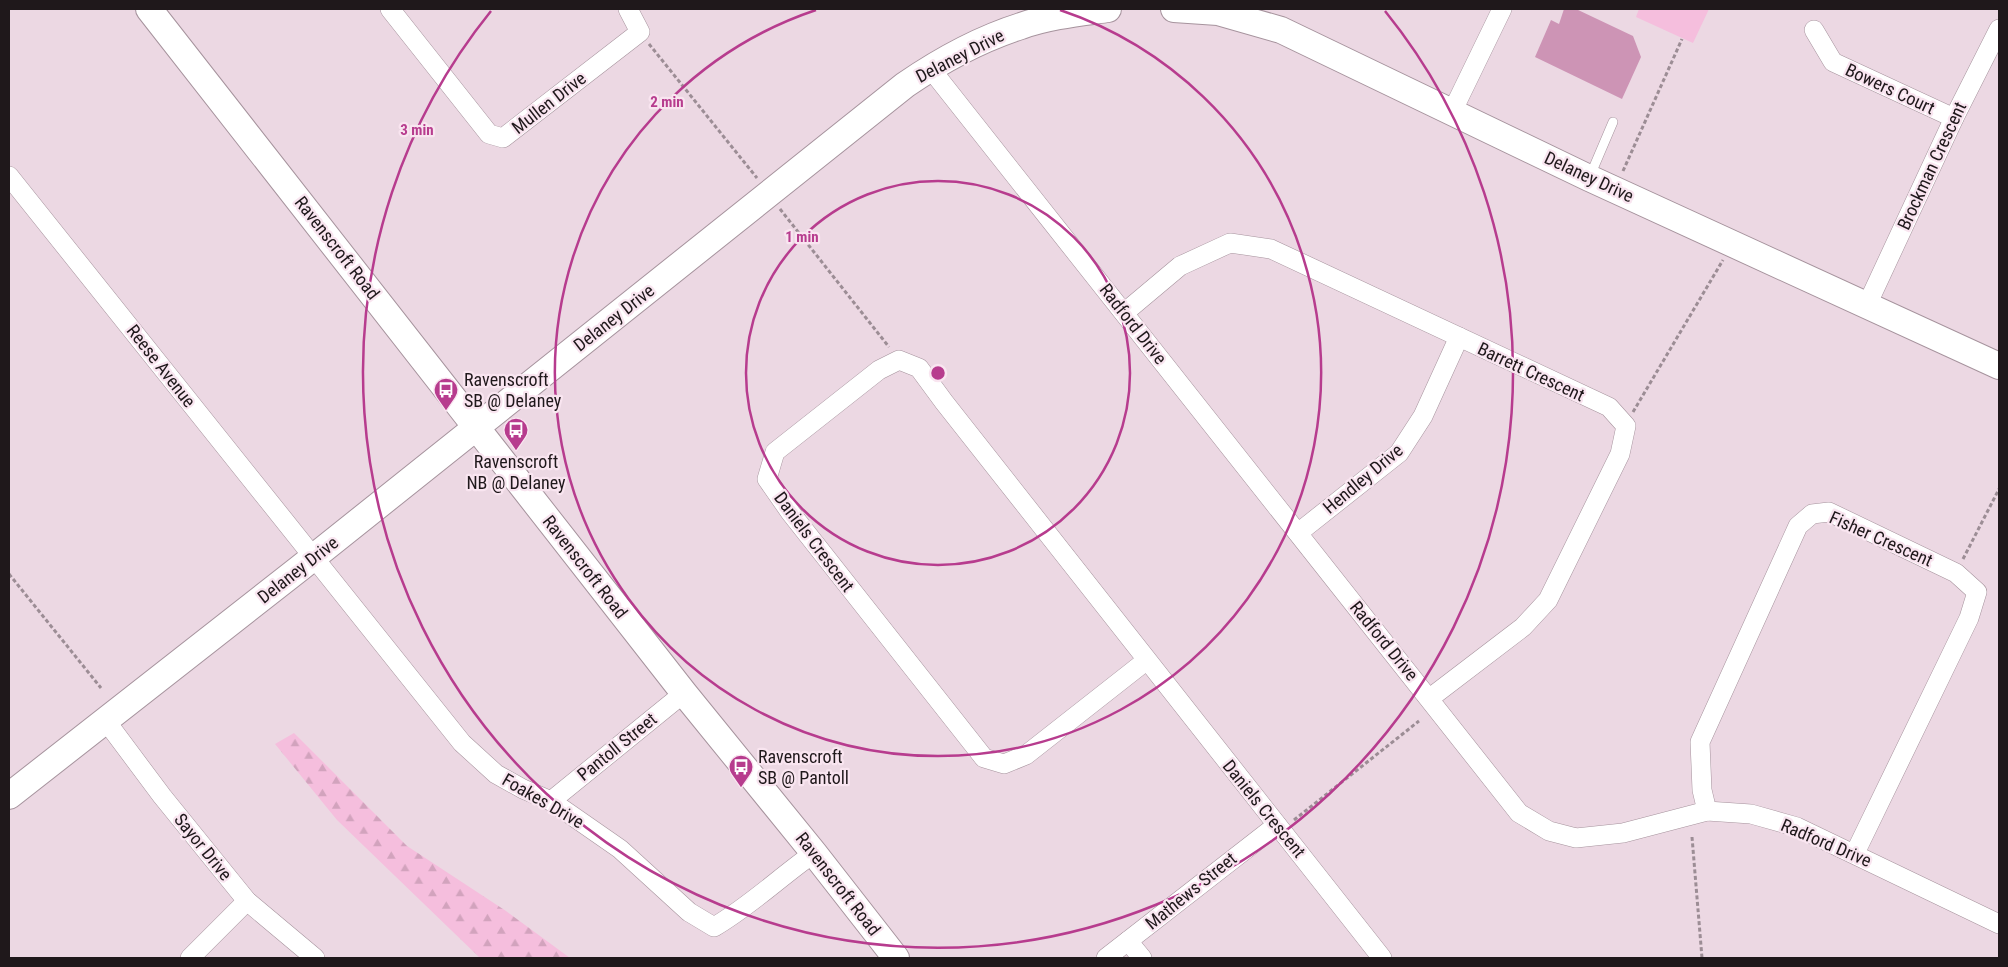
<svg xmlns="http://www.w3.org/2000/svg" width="2008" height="967" font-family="'Roboto Condensed',sans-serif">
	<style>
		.forest { fill: url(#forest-firs) }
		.park { fill: #f5bedd }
		.building { fill: #cd94b5 }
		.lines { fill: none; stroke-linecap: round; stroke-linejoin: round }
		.lane-casing { stroke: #a6939d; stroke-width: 10 }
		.street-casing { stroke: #a6939d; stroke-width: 20 }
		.secondary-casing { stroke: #a6939d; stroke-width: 28 }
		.path { stroke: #9c8d95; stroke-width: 3; stroke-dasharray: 4 2.5; stroke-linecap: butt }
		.lane { stroke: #fff; stroke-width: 9 }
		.street { stroke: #fff; stroke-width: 19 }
		.secondary { stroke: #fff; stroke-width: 26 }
		.ring { fill: none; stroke: #b73c8e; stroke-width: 2.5 }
		.labels { text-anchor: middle; stroke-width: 4.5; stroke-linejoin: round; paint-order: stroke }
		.street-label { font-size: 18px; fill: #1f181b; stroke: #f9e5f0 }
		.poi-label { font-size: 18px; fill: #1f181b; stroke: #f9e5f0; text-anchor: start }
		.centre { fill: #b73c8e; stroke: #f9e5f0; stroke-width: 2.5 }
		.ring-label { font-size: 15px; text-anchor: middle; font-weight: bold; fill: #b73c8e; stroke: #f9e5f0; stroke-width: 4.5; stroke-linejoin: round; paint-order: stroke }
	</style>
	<defs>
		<pattern id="forest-firs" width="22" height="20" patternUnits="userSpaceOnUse" patternTransform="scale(1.25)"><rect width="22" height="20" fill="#f5bedd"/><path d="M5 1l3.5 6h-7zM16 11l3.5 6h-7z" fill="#d2a3bd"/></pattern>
	</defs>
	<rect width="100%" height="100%" fill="#ecd8e3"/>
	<!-- forest -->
	<path class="forest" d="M294 733 407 846 506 911 570 958H480L337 820 275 744Z"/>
	<!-- park -->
	<path class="park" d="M1639 9H1709L1693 43 1636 17Z"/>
	<!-- building -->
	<path class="building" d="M1564 9H1576L1633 36 1641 57 1622 99 1535 57 1551 20 1559 24Z"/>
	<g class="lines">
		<defs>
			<path id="lane" d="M1590 176 1613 122"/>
			<g id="street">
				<path d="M390 9 489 134 503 138 640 32 628 9"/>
				<path d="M1814 30 1833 62 1954 118"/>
				<path d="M930 68 1519 813 1549 831 1576 838 1623 833 1707 811 1751 814 1797 827 1999 924"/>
				<path d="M1452 112 1502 9"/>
				<path d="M9 176 462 743 496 774 523 789 551 801 620 849 689 912 714 927C750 906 780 877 814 853"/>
				<path d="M1867 305 1954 118 1999 29"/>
				<path d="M1124 313 1180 266 1230 243 1271 249 1609 407 1626 426 1620 454 1548 600 1523 627 1430 698"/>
				<path d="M1298 533 1399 453 1423 416 1459 337"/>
				<path d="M1147 660 1026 755 1004 764 984 758 790 512 767 479 775 452 879 370 899 360 919 368 944 402C1090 588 1236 773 1382 958"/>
				<path d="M106 721 162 796 247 901 315 958"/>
				<path d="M551 801 684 693"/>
				<path d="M1707 811 1702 790 1700 742 1798 526 1812 514 1829 512 1956 573 1977 592 1969 618 1855 853"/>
				<path d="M1128 941 1142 958"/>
				<path d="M190 958 247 901"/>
				<path d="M1106 958 1277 825"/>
			</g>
			<g id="secondary">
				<path d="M149 9 684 693 814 853 896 958"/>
				<path d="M1174 9 1218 12 1281 30 1589 178 1999 366"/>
				<path d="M9 796 300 568 905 85C940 61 980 39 1021 26 1049 16 1079 13 1108 9"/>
			</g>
		</defs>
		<!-- lane casing -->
		<use href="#lane" class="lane-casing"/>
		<!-- street casing -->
		<use href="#street" class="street-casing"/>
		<!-- secondary casing -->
		<use href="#secondary" class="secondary-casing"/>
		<!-- path -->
		<g class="path">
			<path d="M649 44 757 178"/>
			<path d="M1623 171 1682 39"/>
			<path d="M780 209 889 347"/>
			<path d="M1633 412 1723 260"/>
			<path d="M1963 559 1999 489"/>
			<path d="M9 574 101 688"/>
			<path d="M1294 820 1419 721"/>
			<path d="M1692 837 1702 958"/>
		</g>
		<!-- lane -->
		<use href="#lane" class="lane"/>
		<!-- street -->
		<use href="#street" class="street"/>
		<!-- secondary -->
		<use href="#secondary" class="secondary"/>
	</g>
	<!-- distance rings -->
	<g class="ring">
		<circle cx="938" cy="373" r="192"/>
		<path d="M1060 10A383 383 0 1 1 816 10"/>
		<path d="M1385 11A575 575 0 1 1 491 11"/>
	</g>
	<!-- icons -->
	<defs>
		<symbol id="bus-pin" viewBox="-11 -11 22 30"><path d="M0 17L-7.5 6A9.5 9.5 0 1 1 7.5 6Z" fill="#b73c8e" stroke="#f9e5f0"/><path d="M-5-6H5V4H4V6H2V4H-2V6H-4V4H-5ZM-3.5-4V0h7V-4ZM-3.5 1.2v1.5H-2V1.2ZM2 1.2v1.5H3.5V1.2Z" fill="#fff"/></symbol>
	</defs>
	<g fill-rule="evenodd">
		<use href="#bus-pin" x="432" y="376" width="28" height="38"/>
		<use href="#bus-pin" x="502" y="416" width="28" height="38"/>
		<use href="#bus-pin" x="727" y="753" width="28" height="38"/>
	</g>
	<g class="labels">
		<!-- street labels -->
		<g class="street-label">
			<text transform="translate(960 56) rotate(-27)" y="6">Delaney Drive</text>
			<text transform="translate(1890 89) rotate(25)" y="6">Bowers Court</text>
			<text transform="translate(549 103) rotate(-38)" y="6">Mullen Drive</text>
			<text transform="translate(1932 166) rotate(-65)" y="6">Brockman Crescent</text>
			<text transform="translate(1589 177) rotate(25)" y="6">Delaney Drive</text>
			<text transform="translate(337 248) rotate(52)" y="6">Ravenscroft Road</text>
			<text transform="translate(614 318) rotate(-38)" y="6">Delaney Drive</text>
			<text transform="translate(1133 324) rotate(52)" y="6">Radford Drive</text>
			<text transform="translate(161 366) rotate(52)" y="6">Reese Avenue</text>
			<text transform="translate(1531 372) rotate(25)" y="6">Barrett Crescent</text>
			<text transform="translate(1363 479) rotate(-40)" y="6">Hendley Drive</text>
			<text transform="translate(1881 539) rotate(24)" y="6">Fisher Crescent</text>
			<text transform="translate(814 542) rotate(53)" y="6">Daniels Crescent</text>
			<text transform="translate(585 567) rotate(52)" y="6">Ravenscroft Road</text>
			<text transform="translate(298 570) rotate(-38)" y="6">Delaney Drive</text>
			<text transform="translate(1384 641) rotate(51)" y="6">Radford Drive</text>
			<text transform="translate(617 747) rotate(-39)" y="6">Pantoll Street</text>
			<text transform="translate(543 801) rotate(30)" y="6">Foakes Drive</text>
			<text transform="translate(1264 809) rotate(51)" y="6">Daniels Crescent</text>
			<text transform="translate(1826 843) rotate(23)" y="6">Radford Drive</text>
			<text transform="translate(203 847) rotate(51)" y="6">Sayor Drive</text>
			<text transform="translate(838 884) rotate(52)" y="6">Ravenscroft Road</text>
			<text transform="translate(1191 891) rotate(-39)" y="6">Mathews Street</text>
		</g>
		<!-- poi labels -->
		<g class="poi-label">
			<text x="464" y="386">Ravenscroft<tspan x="464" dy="21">SB @ Delaney</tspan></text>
			<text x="516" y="468" text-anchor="middle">Ravenscroft<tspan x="516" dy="21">NB @ Delaney</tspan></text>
			<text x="758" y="763">Ravenscroft<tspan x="758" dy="21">SB @ Pantoll</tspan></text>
		</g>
	</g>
	<circle cx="938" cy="373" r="8" class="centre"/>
	<g class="ring-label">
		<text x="667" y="107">2 min</text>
		<text x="417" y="135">3 min</text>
		<text x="802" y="242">1 min</text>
	</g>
	<!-- border -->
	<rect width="2008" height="967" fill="none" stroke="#1f181b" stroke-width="20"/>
</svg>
